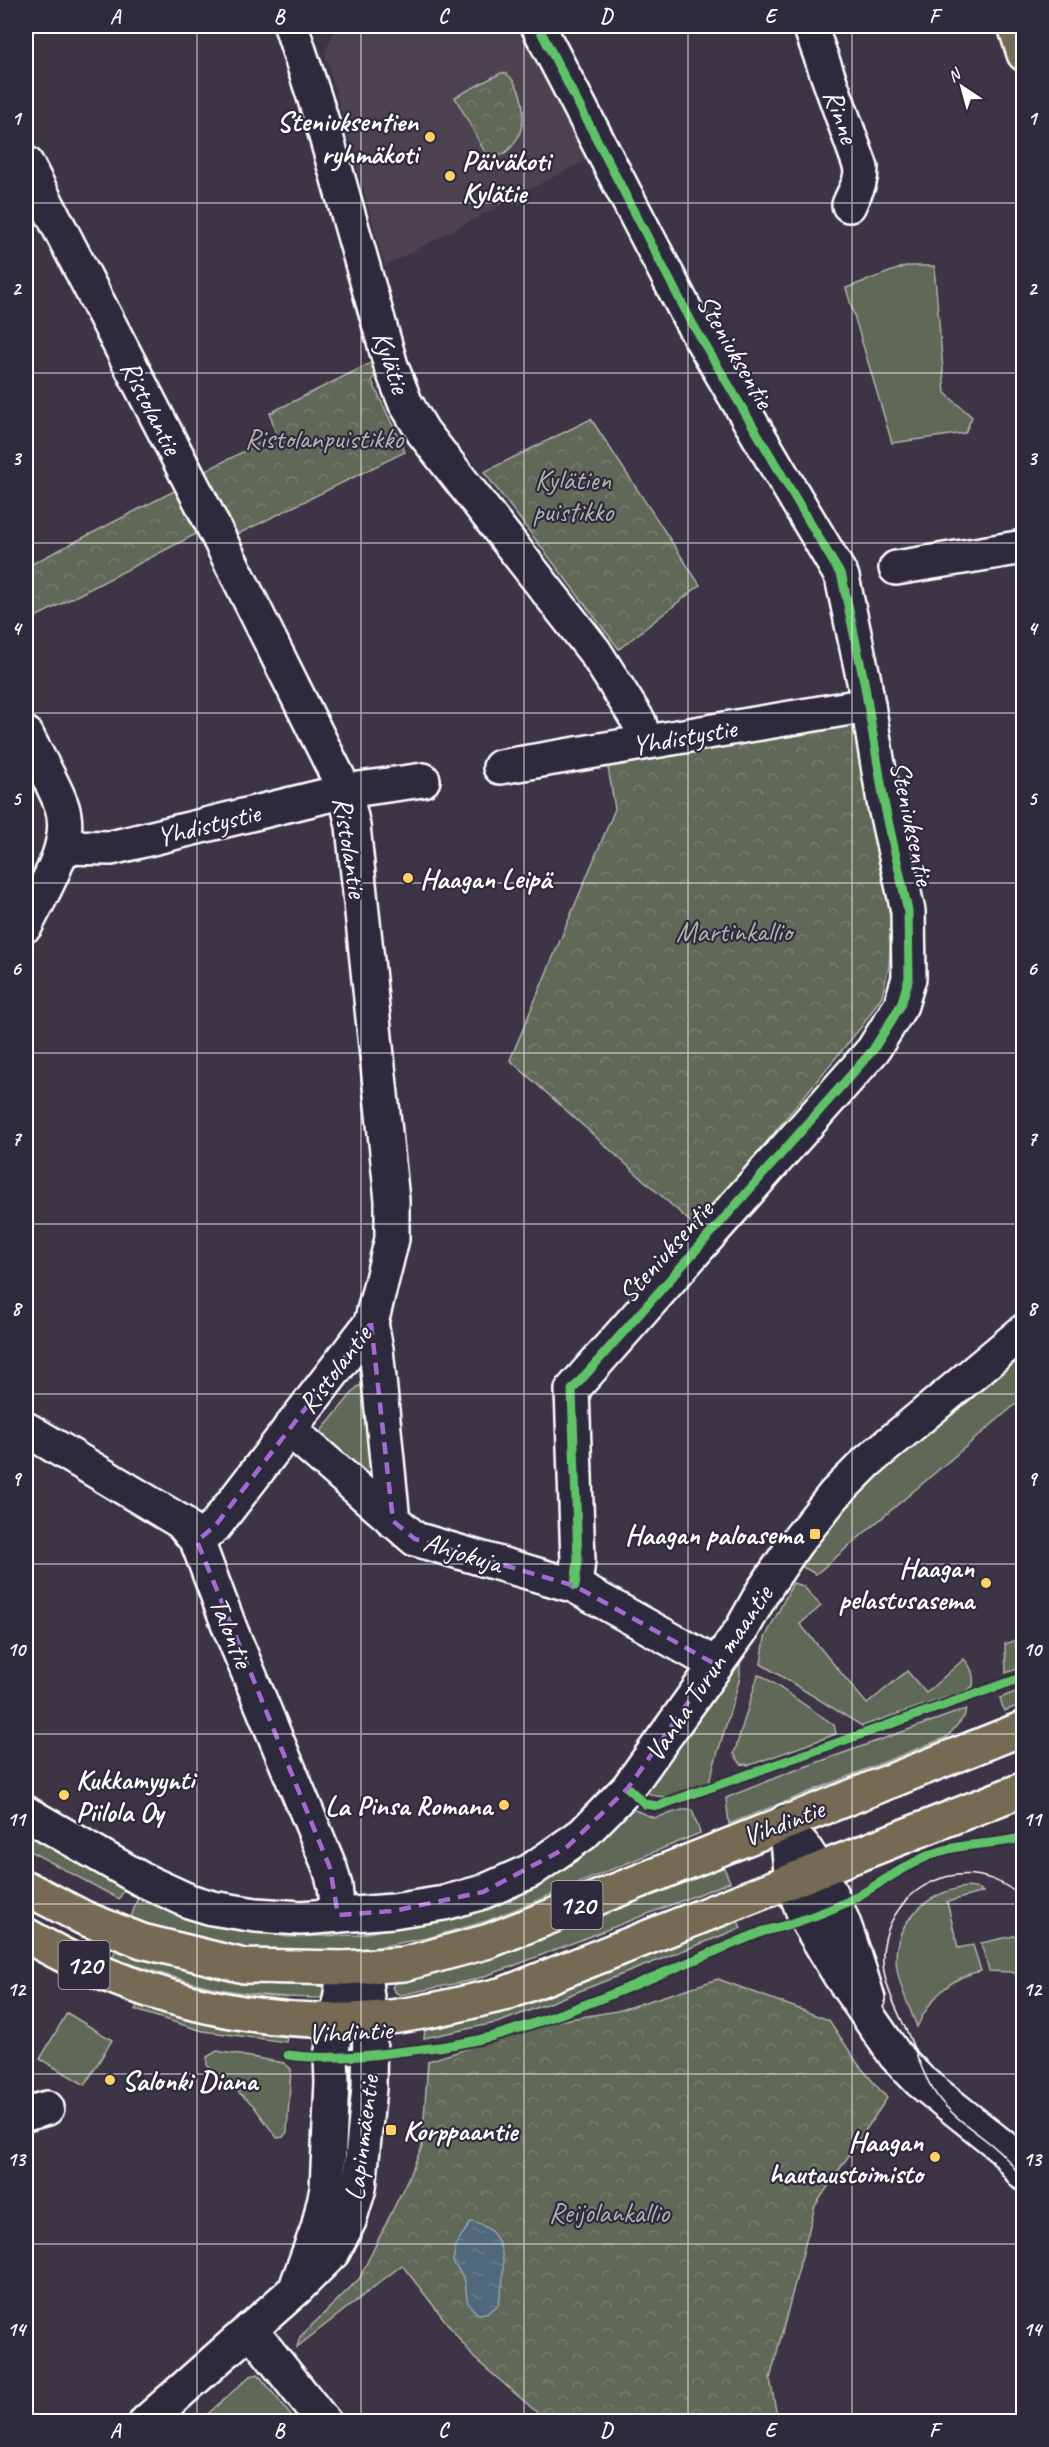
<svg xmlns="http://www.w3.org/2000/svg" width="1049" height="2447" font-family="Caveat,sans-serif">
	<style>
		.built { fill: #4e424f }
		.green { fill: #616759; stroke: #b0b3ac; stroke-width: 1.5 }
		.forest { fill: url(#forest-crowns); stroke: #b0b3ac; stroke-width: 1.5 }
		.water { fill: url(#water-ripples); stroke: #96a4b0; stroke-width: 1.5 }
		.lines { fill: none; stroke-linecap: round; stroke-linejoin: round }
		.minor-casing { stroke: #fff; stroke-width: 38 }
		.major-casing { stroke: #fff; stroke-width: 38 }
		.minor { stroke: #2f2a3d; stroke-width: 33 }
		.major { stroke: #766a54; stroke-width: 33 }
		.tram { stroke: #fff; stroke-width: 1.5 }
		.cycleway-casing { stroke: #2f2a3d; stroke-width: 13 }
		.cycleway { stroke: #61c268; stroke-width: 9 }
		.marked { fill: none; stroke: #a36bd2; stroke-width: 4.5; stroke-dasharray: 12 8; stroke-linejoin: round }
		.grid { fill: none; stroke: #fff; stroke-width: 1.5; stroke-opacity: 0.55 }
		.poi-dot { fill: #ffd166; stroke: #2f2a3d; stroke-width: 2 }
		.labels { text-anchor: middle; stroke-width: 4.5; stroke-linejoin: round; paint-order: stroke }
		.shield { fill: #2f2a3d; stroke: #c1bfc5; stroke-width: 1.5 }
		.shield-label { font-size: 27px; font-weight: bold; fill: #fff }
		.street-label { font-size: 28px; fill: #fff; stroke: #2f2a3d }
		.poi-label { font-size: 28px; font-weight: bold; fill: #fff; stroke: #2f2a3d; text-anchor: end }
		.park-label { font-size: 28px; fill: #b0b3ac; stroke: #2f2a3d }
		.neatline { fill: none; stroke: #fff; stroke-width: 2 }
		.grid-label { font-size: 20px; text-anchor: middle; font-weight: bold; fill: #fff }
	</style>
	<defs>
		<pattern id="forest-crowns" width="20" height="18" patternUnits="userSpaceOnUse" patternTransform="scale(1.5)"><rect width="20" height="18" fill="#616759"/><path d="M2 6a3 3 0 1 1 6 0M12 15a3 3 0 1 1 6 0" fill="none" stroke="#797e72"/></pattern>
		<pattern id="water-ripples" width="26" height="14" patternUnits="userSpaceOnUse" patternTransform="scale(1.5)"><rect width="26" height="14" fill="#50687b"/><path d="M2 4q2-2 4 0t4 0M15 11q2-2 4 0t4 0" fill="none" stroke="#6a7f8f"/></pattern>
	</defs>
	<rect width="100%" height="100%" fill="#3d3545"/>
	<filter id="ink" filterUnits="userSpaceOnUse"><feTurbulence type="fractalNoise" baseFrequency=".0167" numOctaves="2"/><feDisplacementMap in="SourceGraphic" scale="12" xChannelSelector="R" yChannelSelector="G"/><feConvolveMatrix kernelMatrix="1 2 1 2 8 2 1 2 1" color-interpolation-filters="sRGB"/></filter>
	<g filter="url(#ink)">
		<!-- built -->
		<path class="built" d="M336 26H524L591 157 385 266 325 53Z"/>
		<!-- green -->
		<g class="green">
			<path d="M906 266H934L945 393 972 417 965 433 892 443 846 288Z"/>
			<path d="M1023 1351V1398L816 1574 797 1564 851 1493Z"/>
			<path d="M358 1386 366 1387 376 1480 369 1484 318 1435Z"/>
			<path d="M793 1583 803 1586 821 1606 800 1624 867 1704 907 1671 926 1693 964 1659C972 1668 974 1674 973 1686L966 1691 862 1726 761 1664 765 1638Z"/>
			<path d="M1023 1637V1667L1006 1673 1005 1644Z"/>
			<path d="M740 1659V1678L709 1782C689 1790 660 1807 642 1788Z"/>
			<path d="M758 1675 764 1677 834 1725 836 1734 750 1765 741 1764 734 1754Z"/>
			<path d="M1023 1689V1704L1004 1711 1000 1698Z"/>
			<path d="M966 1709 964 1717 947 1737 729 1824 726 1798 785 1774Z"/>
			<path d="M627 1807 654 1818 682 1810H692L700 1833 487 1921 427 1938 366 1949 312 1952 241 1948 187 1938 129 1923 139 1894 186 1916 287 1937 358 1935 442 1917Z"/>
			<path d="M26 1824 127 1884 119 1899 26 1849Z"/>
			<path d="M723 1865 730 1882 508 1968 473 1980 400 1995 395 1992 392 1987 396 1982 484 1960Z"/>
			<path d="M967 1887 980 1889 983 1892 947 1902 958 1948 973 1945 981 1971C949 1977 930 1998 917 2027 910 2008 900 1989 897 1969 890 1925 926 1892 967 1887Z"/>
			<path d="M738 1921 741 1928 500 2022 424 2038 425 2030 524 2005Z"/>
			<path d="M1023 1934V1976L1011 1972 989 1971 981 1943Z"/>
			<path d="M117 1947 303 1979 329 1990 327 1998C302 1998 277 1997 252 1994 204 1989 158 1972 112 1958Z"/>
			<path d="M138 2002 287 2036 286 2042 203 2031 135 2010Z"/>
			<path d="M67 2013 112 2040 85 2085 40 2059Z"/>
			<path d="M217 2051 284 2063 291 2069 287 2132 283 2137 277 2138 253 2105 207 2065V2057Z"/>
			<path d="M258 2374 295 2421H200L250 2376Z"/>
		</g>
		<!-- forest -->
		<g class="forest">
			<path d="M501 73H506C533 96 528 148 493 159L487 156 455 97Z"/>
			<path d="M373 362 376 374 372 381 405 452 236 535 205 471 276 435 270 413Z"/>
			<path d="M591 419 700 585 619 649 484 472Z"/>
			<path d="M180 488 202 531 26 622V567Z"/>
			<path d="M859 721 893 917 889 966 882 996 862 1026 696 1227 510 1060 615 809 608 767 662 755Z"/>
			<path d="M718 1979 829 2020 858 2064 887 2098 815 2206 770 2379 778 2421H547L474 2358 402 2265 297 2347 300 2337 359 2279 403 2189 422 2147 428 2061 552 2022 617 2011Z"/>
		</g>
		<!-- water -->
		<path class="water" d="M471 2222C510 2228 506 2275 498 2305 491 2311 487 2314 478 2314 460 2299 470 2295 464 2279 462 2273 456 2268 453 2262L456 2244Z"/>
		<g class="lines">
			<defs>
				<g id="minor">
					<path d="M291 26 320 115 391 366 405 402 423 432 595 652 639 722 645 742"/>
					<path d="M538 26 692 323 842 577 864 681 885 807 908 911 909 978 901 1005 873 1050 572 1390 578 1560 575 1586"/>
					<path d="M810 26 861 168C861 185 855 190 849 205"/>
					<path d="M26 163 201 502 330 761 345 791 353 826 392 1200V1239L371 1323 215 1526 197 1541"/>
					<path d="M896 568 1024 547"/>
					<path d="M26 734C37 757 52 780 61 804 76 843 42 891 26 925"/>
					<path d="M500 767 868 705"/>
					<path d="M63 847 111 848 345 791 423 780"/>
					<path d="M371 1323 376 1349 393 1521"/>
					<path d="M26 1429 181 1522 197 1541 231 1631 330 1868 335 1886 338 1915"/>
					<path d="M289 1429 415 1539 575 1586 715 1664"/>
					<path d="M26 1813 141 1879 189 1901 212 1908 256 1915 301 1918 393 1911 444 1903 483 1892 530 1871 583 1834 628 1788 742 1629 763 1591 795 1544 834 1495 867 1462 1024 1331"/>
					<path d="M786 1821 792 1882 805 1917 839 1974 895 2055 920 2081 1004 2148 1024 2174"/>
					<path d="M803 1846C837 1895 851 1942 868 1999"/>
					<path d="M26 2114 47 2108"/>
					<path d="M298 2282 318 2228 327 2189 332 2082 331 2057 345 1968"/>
					<path d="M250 2329 324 2422"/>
					<path d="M146 2422 296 2289 333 2252 349 2221 359 2188 369 2088 370 2019 363 1968"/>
				</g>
				<g id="major">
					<path d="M1015 26 1024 54"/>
					<path d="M26 1888 84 1918 142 1941 244 1966 345 1968 404 1964 489 1941 1024 1728"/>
					<path d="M26 1935C129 1995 250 2027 369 2019 415 2016 459 2004 504 1994L1024 1789"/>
				</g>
			</defs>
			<!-- minor casing -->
			<use href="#minor" class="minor-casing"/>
			<!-- major casing -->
			<use href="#major" class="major-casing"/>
			<!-- minor -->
			<use href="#minor" class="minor"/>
			<!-- major -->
			<use href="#major" class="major"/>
			<!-- tram -->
			<path class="tram" d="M1024 1900C1006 1882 982 1872 957 1875 910 1880 876 1925 884 1972 888 1994 900 2016 909 2036 918 2058 926 2083 941 2101 968 2134 1004 2143 1024 2184"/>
			<defs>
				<g id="cycleway">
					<path d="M538 26 692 323 842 577 864 681 885 807 908 911 909 978 901 1005 873 1050 572 1390 578 1560 575 1586"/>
					<path d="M628 1788 645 1804 658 1806 1024 1677"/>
					<path d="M288 2055C324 2060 360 2057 397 2052 431 2048 468 2044 500 2034 590 2007 677 1966 764 1931 791 1925 834 1910 858 1896 882 1882 904 1866 930 1855 960 1842 992 1846 1024 1837"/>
				</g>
			</defs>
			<!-- cycleway casing -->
			<use href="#cycleway" class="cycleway-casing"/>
			<!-- cycleway -->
			<use href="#cycleway" class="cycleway"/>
		</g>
	</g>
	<!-- marked area -->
	<path class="marked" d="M371 1323 393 1521 415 1539 575 1586 715 1664 628 1788 566 1848 483 1892 393 1911 338 1915 330 1868 197 1541 215 1526Z"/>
	<!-- grid -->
	<path class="grid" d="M197 26V2422M361 26V2422M524 26V2422M688 26V2422M852 26V2422M26 203H1024M26 373H1024M26 543H1024M26 713H1024M26 883H1024M26 1053H1024M26 1224H1024M26 1394H1024M26 1564H1024M26 1734H1024M26 1904H1024M26 2074H1024M26 2244H1024"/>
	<!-- markers -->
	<g class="poi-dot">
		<circle cx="430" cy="137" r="6"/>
		<circle cx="450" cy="176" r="6"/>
		<circle cx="408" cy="878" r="6"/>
		<rect x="809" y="1528" width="12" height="12" rx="3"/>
		<circle cx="986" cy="1583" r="6"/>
		<circle cx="64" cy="1795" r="6"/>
		<circle cx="504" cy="1805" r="6"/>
		<circle cx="110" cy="2080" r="6"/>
		<rect x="385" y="2124" width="12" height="12" rx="3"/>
		<circle cx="935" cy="2157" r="6"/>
	</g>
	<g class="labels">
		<!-- shield labels -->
		<g class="shield">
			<rect x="551.5" y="1881" width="51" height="48" rx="4.5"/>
			<rect x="58.5" y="1941" width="51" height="48" rx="4.5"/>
		</g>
		<g class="shield-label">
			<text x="577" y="1914">120</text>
			<text x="84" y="1974">120</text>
		</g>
		<!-- street labels -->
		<g class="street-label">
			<text transform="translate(842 116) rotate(70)" y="10">Rinne</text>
			<text transform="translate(736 351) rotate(60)" y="10">Steniuksentie</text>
			<text transform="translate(392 362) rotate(71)" y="10">Kylätie</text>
			<text transform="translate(152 407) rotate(63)" y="10">Ristolantie</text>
			<text transform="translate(684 736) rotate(-10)" y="10">Yhdistystie</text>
			<text transform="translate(913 823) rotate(78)" y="10">Steniuksentie</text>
			<text transform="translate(208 824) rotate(-14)" y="10">Yhdistystie</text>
			<text transform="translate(351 847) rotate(81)" y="10">Ristolantie</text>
			<text transform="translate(665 1251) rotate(-48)" y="10">Steniuksentie</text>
			<text transform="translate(334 1369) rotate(-53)" y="10">Ristolantie</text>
			<text transform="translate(463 1552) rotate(17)" y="10">Ahjokuja</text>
			<text transform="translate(232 1632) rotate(68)" y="10">Talontie</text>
			<text transform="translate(708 1673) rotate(-56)" y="10">Vanha Turun maantie</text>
			<text transform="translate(783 1822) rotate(-21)" y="10">Vihdintie</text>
			<text transform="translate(350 2031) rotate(-3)" y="10">Vihdintie</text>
			<text transform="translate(361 2138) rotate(-83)" y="10">Lapinmäentie</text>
		</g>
		<!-- poi labels -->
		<g class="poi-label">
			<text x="418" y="131">Steniuksentien<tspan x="418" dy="32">ryhmäkoti</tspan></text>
			<text x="462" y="170" text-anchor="start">Päiväkoti<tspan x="462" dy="32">Kylätie</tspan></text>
			<text x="420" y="888" text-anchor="start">Haagan Leipä</text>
			<text x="803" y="1544">Haagan paloasema</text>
			<text x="974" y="1577">Haagan<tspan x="974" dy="32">pelastusasema</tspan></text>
			<text x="76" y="1789" text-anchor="start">Kukkamyynti<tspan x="76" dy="32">Piilola Oy</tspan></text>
			<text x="492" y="1815">La Pinsa Romana</text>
			<text x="122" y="2090" text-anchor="start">Salonki Diana</text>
			<text x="403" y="2140" text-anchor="start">Korppaantie</text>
			<text x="923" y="2151">Haagan<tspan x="923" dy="32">hautaustoimisto</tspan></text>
		</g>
		<!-- park labels -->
		<g class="park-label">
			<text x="324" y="448">Ristolanpuistikko</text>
			<text x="573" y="489">Kylätien<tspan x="573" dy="32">puistikko</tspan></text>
			<text x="734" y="941">Martinkallio</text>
			<text x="609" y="2222">Reijolankallio</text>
		</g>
	</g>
	<!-- margin -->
	<rect width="1049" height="2447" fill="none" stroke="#2f2a3d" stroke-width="66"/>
	<!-- north arrow -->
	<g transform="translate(962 87) rotate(324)" stroke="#2f2a3d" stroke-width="4.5" paint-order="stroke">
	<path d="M0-4.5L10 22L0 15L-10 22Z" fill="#ffffff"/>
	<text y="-9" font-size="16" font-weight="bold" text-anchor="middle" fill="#ffffff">N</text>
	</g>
	<rect x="33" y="33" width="983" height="2381" class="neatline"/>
	<g class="grid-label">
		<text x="115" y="23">A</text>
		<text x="279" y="23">B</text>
		<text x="443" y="23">C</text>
		<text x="606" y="23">D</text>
		<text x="770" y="23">E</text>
		<text x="934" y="23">F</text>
		<text x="16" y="125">1</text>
		<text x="1032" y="125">1</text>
		<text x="16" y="295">2</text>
		<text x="1032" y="295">2</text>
		<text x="16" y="465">3</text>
		<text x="1032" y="465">3</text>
		<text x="16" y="635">4</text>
		<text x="1032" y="635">4</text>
		<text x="16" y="805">5</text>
		<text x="1032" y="805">5</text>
		<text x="16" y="975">6</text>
		<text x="1032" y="975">6</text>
		<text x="16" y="1145">7</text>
		<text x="1032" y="1145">7</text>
		<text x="16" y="1315">8</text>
		<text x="1032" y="1315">8</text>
		<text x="16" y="1485">9</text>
		<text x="1032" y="1485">9</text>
		<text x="16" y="1656">10</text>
		<text x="1032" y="1656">10</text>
		<text x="16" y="1826">11</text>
		<text x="1032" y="1826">11</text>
		<text x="16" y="1996">12</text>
		<text x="1032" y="1996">12</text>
		<text x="16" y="2166">13</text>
		<text x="1032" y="2166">13</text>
		<text x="16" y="2336">14</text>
		<text x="1032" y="2336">14</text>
		<text x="115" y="2437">A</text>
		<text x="279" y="2437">B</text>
		<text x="443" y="2437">C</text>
		<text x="606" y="2437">D</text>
		<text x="770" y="2437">E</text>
		<text x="934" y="2437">F</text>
	</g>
</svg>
